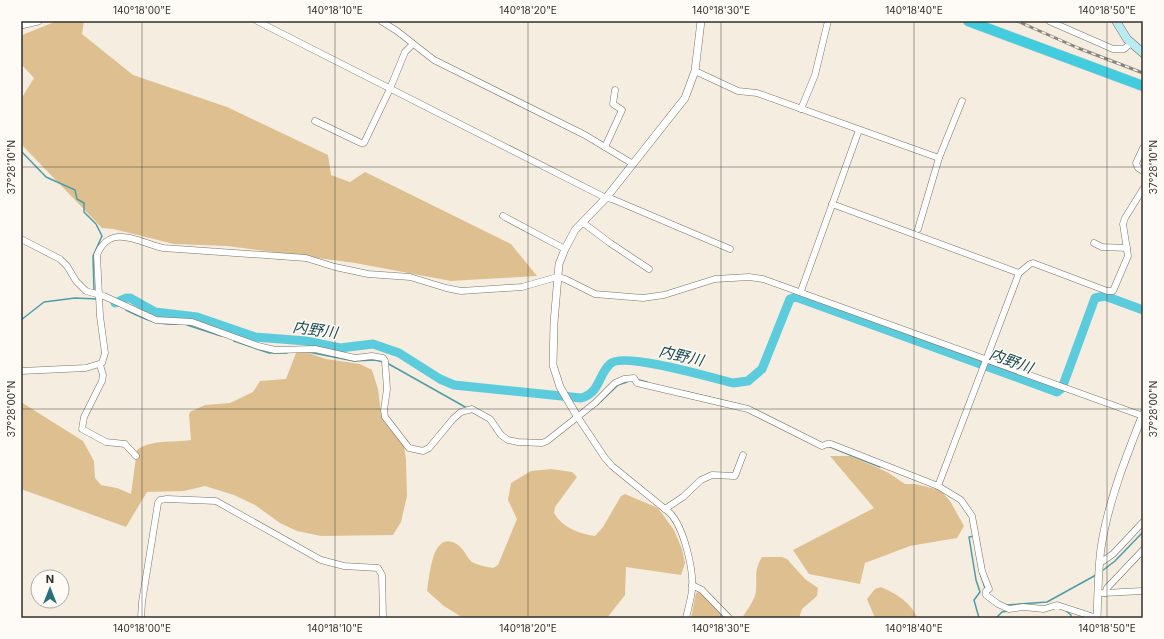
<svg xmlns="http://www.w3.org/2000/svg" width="1164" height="639" font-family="Inter,'Noto Sans JP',sans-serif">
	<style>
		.green { fill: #dec090 }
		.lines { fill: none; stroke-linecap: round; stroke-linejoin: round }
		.stream { stroke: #4f9da7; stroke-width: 1.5 }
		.river { stroke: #5cccdd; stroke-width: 9 }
		.minor-casing { stroke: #797266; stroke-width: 7 }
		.tertiary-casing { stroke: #797266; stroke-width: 8 }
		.secondary-casing { stroke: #797266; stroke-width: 9 }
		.trunk-casing { stroke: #d2d1d0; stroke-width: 11 }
		.minor { stroke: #fff; stroke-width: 6 }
		.tertiary { stroke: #fff; stroke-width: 7 }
		.secondary { stroke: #b8ecf2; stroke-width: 8 }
		.trunk { stroke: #43ccde; stroke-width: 10 }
		.rail-casing { stroke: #8a847c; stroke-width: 3 }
		.rail { stroke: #fefbf6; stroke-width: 1.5; stroke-dasharray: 4.5; stroke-linecap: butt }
		.ticks { fill: none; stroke: #322f2a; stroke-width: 1; stroke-opacity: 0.45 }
		.labels { text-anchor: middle; stroke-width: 3; stroke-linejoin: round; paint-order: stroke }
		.water-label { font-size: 15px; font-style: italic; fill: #164950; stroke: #fefbf6 }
		.neatline { fill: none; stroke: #322f2a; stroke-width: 1.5 }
		.ticks-label { font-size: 10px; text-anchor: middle; fill: #322f2a }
	</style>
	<rect width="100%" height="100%" fill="#f5ede0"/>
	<!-- green -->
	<g class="green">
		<path d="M57 21H84L82 34 133 75 227 107 328 155 331 175 350 182 365 172 511 244 537 276 451 281 355 263 227 246 174 244 113 229 102 228 21 144V99L34 78 21 64 22 35Z"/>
		<path d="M305 352 326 359 360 364 372 370 378 389 381 413 385 423 404 446 406 460 407 496 401 522 393 535 321 536 297 531 280 523 255 505 234 495 205 486 184 491 147 492 126 527 21 489V402L83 441 94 461 95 478 101 485 117 488 131 494 137 450C152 439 172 443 191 440L189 415 190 412 205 405 230 403 253 392 260 381 286 379 296 353Z"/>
		<path d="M830 456H851L887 472 905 484H915L940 490 950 501 964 526 957 538 910 546 865 563 860 584 809 574 793 550 874 508Z"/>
		<path d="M551 469 572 472 577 477 555 507 554 513C562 527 579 534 595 536L603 527 621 496 625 494 658 508 674 530 682 549 685 563 681 575 626 567 625 595 607 618H463L444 606 427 591C430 575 432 528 458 545 464 549 467 558 472 562 477 565 487 567 493 568L498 565 517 519 508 500 511 483 531 471Z"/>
		<path d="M762 557H782L787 559 805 579 818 588 817 596 802 609 799 618H742C746 611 756 599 756 590 757 577 754 570 762 557Z"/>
		<path d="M881 587C895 593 911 602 917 618H875L867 599 875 589Z"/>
		<path d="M699 592 729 618H691L696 593Z"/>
	</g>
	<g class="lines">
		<!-- stream -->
		<g class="stream">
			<path d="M21 151 46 177 75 190 77 199 84 203V212L96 224 102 236 93 256 94 291"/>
			<path d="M126 310C144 319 157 325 177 324"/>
			<path d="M21 320 44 302 75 298 97 299"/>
			<path d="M187 325 221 336"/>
			<path d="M234 341 269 353H287"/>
			<path d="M308 352 354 361 375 360 383 362"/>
			<path d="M387 363 467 408"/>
			<path d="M639 380 647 382"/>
			<path d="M683 391 742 405"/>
			<path d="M597 405 618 385 627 382"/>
			<path d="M828 446 880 467"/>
			<path d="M974 536 969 537 976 580 980 592 974 600 979 618"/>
			<path d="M1102 571 1115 561 1143 532"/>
			<path d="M980 573 985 588"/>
			<path d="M1007 605 1047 602 1096 575"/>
			<path d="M1066 611 1071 615V618"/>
			<path d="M996 618 1002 612 1008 611"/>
		</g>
		<!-- river -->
		<path class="river" d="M115 303 126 298H130L155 312 197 317 255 337 306 341 340 348 373 344 399 353 440 379 454 385 581 398C600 393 598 375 610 364 622 351 713 378 733 383L748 381 762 369 790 299 796 297 1057 392 1062 388 1095 298 1105 296 1143 310"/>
		<defs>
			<g id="minor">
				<path d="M257 21 606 198 612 199 730 249"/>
				<path d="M381 21 397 31 434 60 585 135 633 164"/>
				<path d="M1049 21 1113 49H1124L1131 43"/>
				<path d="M695 71 738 91 757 93 939 158"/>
				<path d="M801 109 815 75 828 21"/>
				<path d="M315 121 361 143H364L389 91 405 52 413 44"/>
				<path d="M605 147 622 110 613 104 615 90"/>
				<path d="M1143 148 1136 163 1138 168 1143 171"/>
				<path d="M832 204 1019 273"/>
				<path d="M503 216 565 249"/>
				<path d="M582 222 610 243 649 269"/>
				<path d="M918 229 939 158 962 101"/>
				<path d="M21 239 60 259 67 266 76 281 86 291 104 296 156 320 192 322 258 346 275 350 315 349 355 358 372 356 383 358 385 361 387 389 384 410 385 417 409 448 423 451 429 448 453 419 461 412 472 409 490 419 501 435 508 440 518 442 542 443 547 441 595 403 615 383 624 379 634 378 637 383 748 409 822 446 827 444H831L938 486 961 500 972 516 982 571 989 589 986 591V595L998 604 1009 609 1023 607 1044 609 1057 605 1097 618"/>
				<path d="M1094 243 1102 247 1127 248"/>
				<path d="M801 291 859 130"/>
				<path d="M100 365 103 375 102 381 84 417 82 429 106 442 125 444 136 456"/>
				<path d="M21 371 86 368 102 363 105 353 100 316 97 255C110 222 140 243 163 248L306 258 335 267 368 274 410 277 446 288 461 291 522 287 557 277 565 279 595 294 643 298 664 295 715 279 749 277 763 279 1143 416"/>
				<path d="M577 416 605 458 612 466 670 513C684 528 694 570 692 590 691 599 688 609 686 618"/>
				<path d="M938 486 1019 273 1030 264 1033 263 1107 291H1113L1128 256 1123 224 1125 218 1143 189"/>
				<path d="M665 509 683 497 701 480 712 475 735 476 743 455"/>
				<path d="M1100 563 1113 554 1143 522"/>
				<path d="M692 585 702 590 729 618"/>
				<path d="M1103 593 1143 591"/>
				<path d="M1105 593 1107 588 1143 550"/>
				<path d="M141 618 142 602 158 503 160 500 167 499 216 501 321 560 344 566 378 568 382 575 383 618"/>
			</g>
			<g id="tertiary">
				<path d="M21 25 38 21"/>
				<path d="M577 416 560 387 553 365 554 323 559 264 565 249 575 230 606 198 685 98 695 71 701 21"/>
				<path d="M1097 618C1098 595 1098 571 1101 548 1108 502 1126 457 1143 414"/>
			</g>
			<path id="secondary" d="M1116 21 1127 39 1143 53"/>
			<path id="trunk" d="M968 21 1143 86"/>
		</defs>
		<!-- minor casing -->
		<use href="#minor" class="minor-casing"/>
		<!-- tertiary casing -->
		<use href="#tertiary" class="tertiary-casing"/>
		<!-- secondary casing -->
		<use href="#secondary" class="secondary-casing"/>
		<!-- trunk casing -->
		<use href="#trunk" class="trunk-casing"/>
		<!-- minor -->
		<use href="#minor" class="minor"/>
		<!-- tertiary -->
		<use href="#tertiary" class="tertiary"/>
		<!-- secondary -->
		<use href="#secondary" class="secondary"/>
		<!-- trunk -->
		<use href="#trunk" class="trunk"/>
		<defs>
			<path id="rail" d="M1017 21 1078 48 1143 73"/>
		</defs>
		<!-- rail casing -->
		<use href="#rail" class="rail-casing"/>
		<!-- rail -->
		<use href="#rail" class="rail"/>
	</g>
	<!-- ticks -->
	<path class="ticks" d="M142 21V618M335 21V618M528 21V618M721 21V618M914 21V618M1107 21V618M21 167H1143M21 409H1143"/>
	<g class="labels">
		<!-- water labels -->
		<g class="water-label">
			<text transform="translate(315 330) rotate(8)" y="5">内野川</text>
			<text transform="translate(681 356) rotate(13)" y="5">内野川</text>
			<text transform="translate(1011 361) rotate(20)" y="5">内野川</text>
		</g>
	</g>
	<!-- border -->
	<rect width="1164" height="639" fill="none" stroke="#fefbf6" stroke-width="44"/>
	<!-- north arrow -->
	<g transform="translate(50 589)"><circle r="19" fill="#fefbf6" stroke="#aca9a4"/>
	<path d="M0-3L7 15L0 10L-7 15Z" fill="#27707a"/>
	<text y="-6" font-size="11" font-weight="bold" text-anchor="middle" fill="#322f2a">N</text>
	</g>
	<rect x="22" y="22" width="1120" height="595" class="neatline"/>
	<g class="ticks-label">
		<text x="142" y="14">140°18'00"E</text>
		<text x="335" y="14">140°18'10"E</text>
		<text x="528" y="14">140°18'20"E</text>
		<text x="721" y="14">140°18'30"E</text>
		<text x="914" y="14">140°18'40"E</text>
		<text x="1107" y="14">140°18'50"E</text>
		<text transform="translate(11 167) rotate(-90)" y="4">37°28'10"N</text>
		<text transform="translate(1153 167) rotate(-90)" y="4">37°28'10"N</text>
		<text transform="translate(11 409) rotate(-90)" y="4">37°28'00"N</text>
		<text transform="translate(1153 409) rotate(-90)" y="4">37°28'00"N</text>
		<text x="142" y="632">140°18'00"E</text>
		<text x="335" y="632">140°18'10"E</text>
		<text x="528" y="632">140°18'20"E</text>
		<text x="721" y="632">140°18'30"E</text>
		<text x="914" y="632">140°18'40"E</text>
		<text x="1107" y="632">140°18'50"E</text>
	</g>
</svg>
